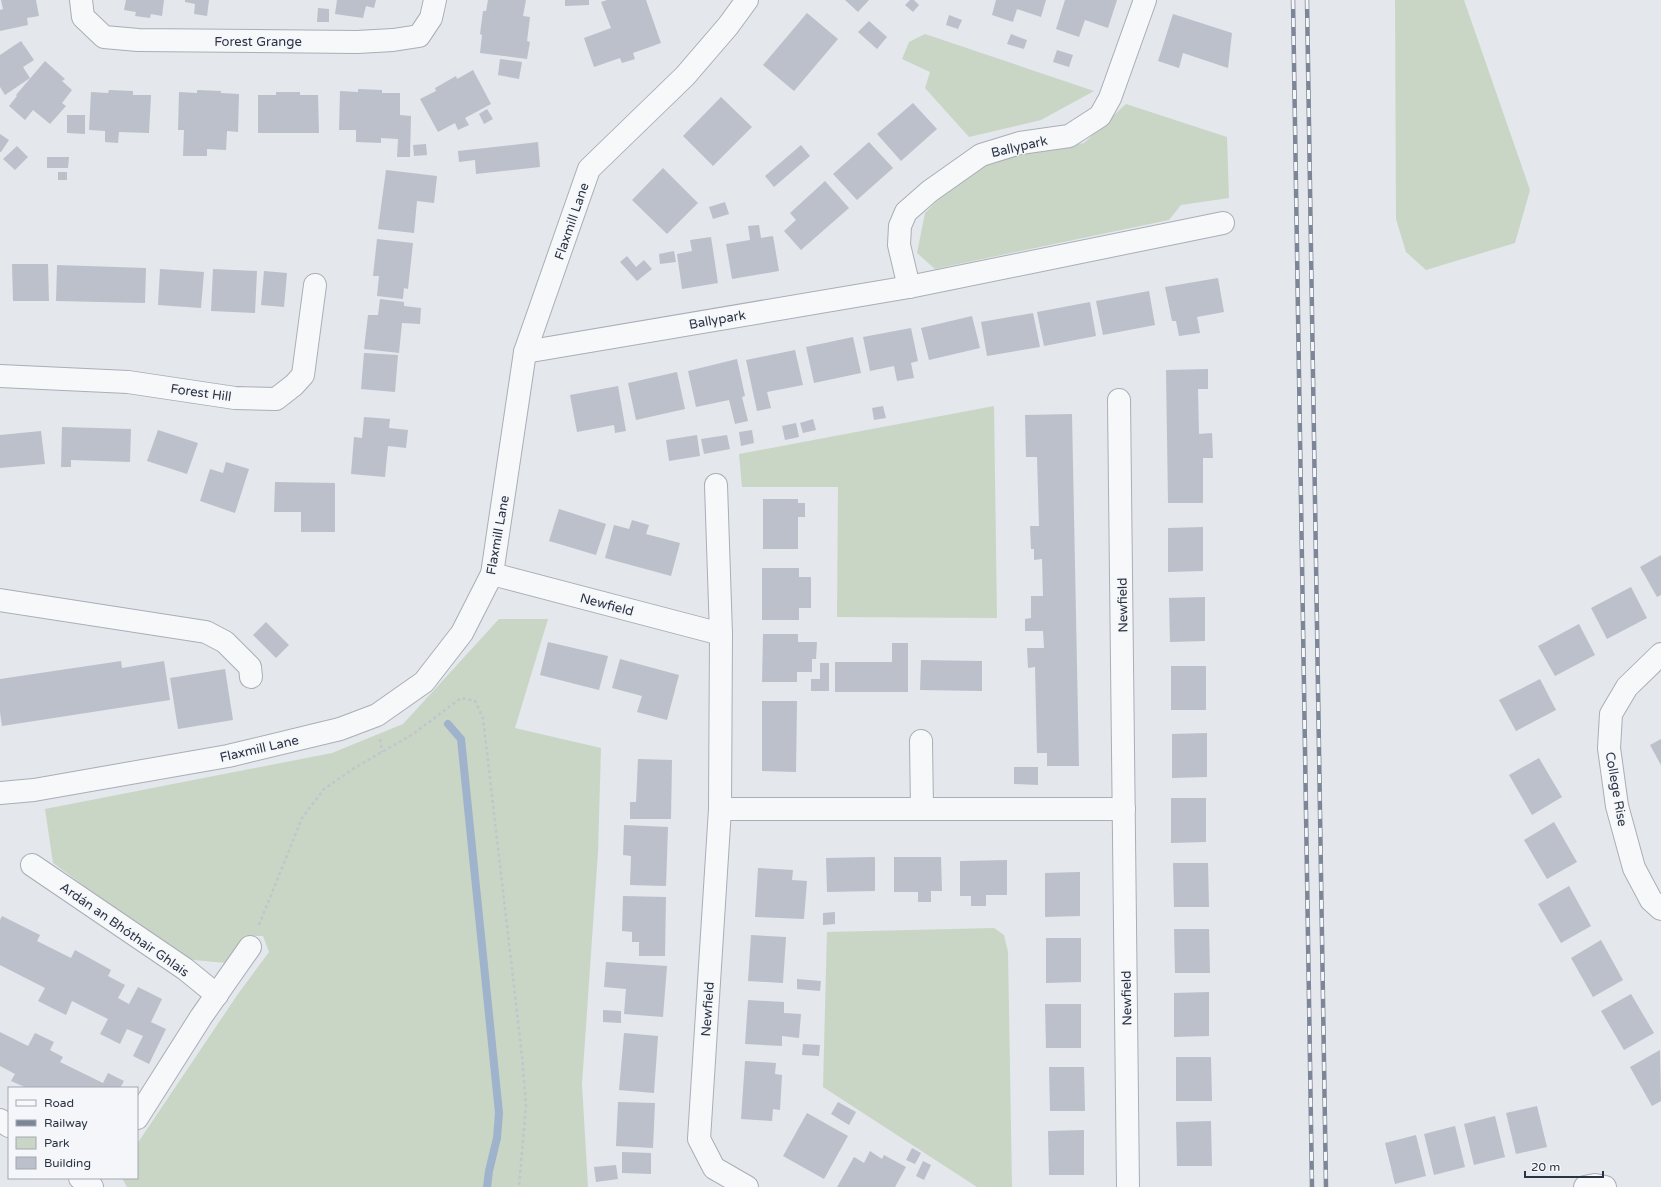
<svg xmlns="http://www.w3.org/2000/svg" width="1661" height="1187" font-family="'Varela Round',sans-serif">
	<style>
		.green { fill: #c9d6c5 }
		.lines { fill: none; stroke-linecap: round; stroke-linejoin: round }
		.stream { stroke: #9fb4cc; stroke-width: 8 }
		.building { fill: #bbc0ca }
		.minor-casing { stroke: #a9aeb7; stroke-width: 24 }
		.path { stroke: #c2c5cb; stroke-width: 2.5; stroke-dasharray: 3 3; stroke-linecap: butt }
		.minor { stroke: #f7f8fa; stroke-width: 22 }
		.rail-casing { stroke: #7d8696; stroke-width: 4.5 }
		.rail { stroke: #f4f6f9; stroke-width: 3; stroke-dasharray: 9; stroke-linecap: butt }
		.labels { text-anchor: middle; stroke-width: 3; stroke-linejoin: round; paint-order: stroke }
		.street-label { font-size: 13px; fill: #2b3445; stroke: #f4f6f9 }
	</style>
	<rect width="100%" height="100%" fill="#e4e7ec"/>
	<!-- green -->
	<g class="green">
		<path d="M1395 0H1464L1530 190 1515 243 1426 270 1406 252 1396 219Z"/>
		<path d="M925 34 1094 91 1041 120 969 137 925 88 930 72 902 59 909 42Z"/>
		<path d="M1126 104 1227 137 1229 198 1181 205 1169 220 935 269 917 253 925 213 946 192 982 167 1028 152 1084 143Z"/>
		<path d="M994 406 997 618 837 617 838 487H742L739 454Z"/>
		<path d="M499 619H548L515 728 601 748 598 852 582 1084 588 1187H127L122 1178H137V1144L238 994 269 952 263 936H247L226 963 183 959 53 863 45 809 332 753 403 724Z"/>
		<path d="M994 928 1004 935 1008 952 1012 1187H977L823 1087 827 932Z"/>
	</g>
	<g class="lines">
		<!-- stream -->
		<path class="stream" d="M448 724 461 739 499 1113 497 1138 489 1171 487 1187"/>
	</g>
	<!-- building -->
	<g class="building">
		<path d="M1 0H36L39 16 27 18 28 25 0 31V10L3 9Z"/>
		<path d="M126 0H164L162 16 151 14 150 18 135 16 136 12 124 10Z"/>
		<path d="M185 0H209L207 16 194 14 195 4 185 2Z"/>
		<path d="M337 0H376L374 8 366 6 363 18 335 14Z"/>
		<path d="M488 0H526L523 16 530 17 527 41 530 42 527 59 480 53 482 35 480 34 483 11H486Z"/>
		<path d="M565 0H589V5L565 6Z"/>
		<path d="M607 0H646L661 43 633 53 635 59 622 63 620 58 594 67 584 38 611 28 601 2Z"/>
		<path d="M845 0H869L858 12Z"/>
		<path d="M910 0H914L919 5 913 12 905 5Z"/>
		<path d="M996 0H1046L1041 17 1017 9 1013 22 992 15Z"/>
		<path d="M1065 0H1117L1108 28 1085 20 1079 37 1056 29Z"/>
		<path d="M318 8 329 9V22H317Z"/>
		<path d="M807 13 838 39 794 91 763 65Z"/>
		<path d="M1173 14 1232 33 1228 68 1183 53 1179 68 1158 61Z"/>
		<path d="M949 15 962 20 958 29 946 25Z"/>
		<path d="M869 21 887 37 877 49 858 32Z"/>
		<path d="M1011 34 1027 40 1024 49 1007 44Z"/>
		<path d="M21 41 34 60 23 67 30 78 5 95 0 87V55Z"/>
		<path d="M1057 50 1073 55 1069 67 1053 62Z"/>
		<path d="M500 59 522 62 519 79 498 75Z"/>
		<path d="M45 61 65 79 62 81 72 90 62 103 66 106 50 124 33 110 25 120 9 106 17 96 16 95Z"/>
		<path d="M473 70 491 104 465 118 469 125 458 130 455 123 438 132 420 99 436 91 435 88 456 76 457 79Z"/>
		<path d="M358 89 382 90V93H400V115L411 116 410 157H397L398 139 381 138V143L356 142V130H339L340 91 358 92Z"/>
		<path d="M109 90 133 91V95H151L149 133 119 132 118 143 105 142V131L89 130 91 92 108 93Z"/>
		<path d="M197 90 221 91V93L239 94 238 132 227 131 226 150 207 149V156H183L184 130H178L179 92 197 93Z"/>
		<path d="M276 92H300V95H318L319 133H258V95H276Z"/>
		<path d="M721 97 752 127 713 166 683 136Z"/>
		<path d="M913 103 937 129 901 161 877 134Z"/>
		<path d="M487 109 493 119 484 124 479 114Z"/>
		<path d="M67 115H85V134L67 133Z"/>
		<path d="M0 134 9 140 1 152H0Z"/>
		<path d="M538 142 540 167 476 174 475 160 459 162 458 151Z"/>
		<path d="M869 142 893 168 857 200 833 174Z"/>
		<path d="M426 144 427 155 414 156 413 145Z"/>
		<path d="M801 145 810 156 774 187 765 176Z"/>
		<path d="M17 146 28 157 15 170 3 159Z"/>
		<path d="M47 157H69L68 168H47Z"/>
		<path d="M663 168 698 203 667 234 632 200Z"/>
		<path d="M386 170 437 176 434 203 417 201 414 233 378 229Z"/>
		<rect x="58" y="172" width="9" height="8"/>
		<path d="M825 181 849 208 801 250 784 231 796 220 790 213Z"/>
		<path d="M725 202 729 214 713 219 709 207Z"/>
		<path d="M759 225 761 238 773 236 779 271 732 279 726 244 750 240 748 226Z"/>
		<path d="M711 237 718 283 682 289 677 254 692 251 690 240Z"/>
		<path d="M377 239 413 243 408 289 404 288 403 299 377 296 379 276H373Z"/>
		<path d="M674 251 676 262 660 264 659 254Z"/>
		<path d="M627 256 636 267 644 260 652 269 637 281 620 262Z"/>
		<path d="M12 264H48L49 301H13Z"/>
		<path d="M57 265 146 268 145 303 56 301Z"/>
		<path d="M160 269 204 272 201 308 158 305Z"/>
		<path d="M213 269 257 271 255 313 211 311Z"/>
		<path d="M264 271 287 273 284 307 261 305Z"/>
		<path d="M1218 278 1224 312 1197 317 1200 333 1179 336 1176 321H1172L1165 287Z"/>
		<path d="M1149 291 1155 325 1103 335 1096 301Z"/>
		<path d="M380 299 404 302V306L421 308 420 324 402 323 399 353 364 349 368 315H378Z"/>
		<path d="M1090 302 1096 336 1044 346 1037 312Z"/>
		<path d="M1033 313 1040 347 987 356 981 322Z"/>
		<path d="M972 316 980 348 929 360 921 328Z"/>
		<path d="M911 328 918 361 911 363 914 378 897 381 894 366 870 371 863 337Z"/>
		<path d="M853 337 861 373 814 383 806 347Z"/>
		<path d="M795 350 803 385 767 392 771 408 757 411 746 360Z"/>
		<path d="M364 353 398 355 395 392 361 389Z"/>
		<path d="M737 359 745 396 742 397 748 421 735 424 729 400 696 407 688 371Z"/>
		<path d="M1208 369V389H1198L1199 434 1212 433 1213 458H1203V503H1168L1166 370Z"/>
		<path d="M677 372 685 409 636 420 628 383Z"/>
		<path d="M618 386 626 431 615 433 614 425 577 432 570 395Z"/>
		<path d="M883 406 886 418 874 420 872 408Z"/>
		<path d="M1072 414 1079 766H1047V753H1037L1035 667 1028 668 1027 648H1044L1043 631H1025V619L1031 618V596H1043L1042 559 1034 560V549H1031L1030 526H1039L1037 457H1026L1025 415Z"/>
		<path d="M364 417 390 419 389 428 408 430 406 448 388 446 385 477 351 474 354 437 362 438Z"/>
		<path d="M813 419 816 430 803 433 800 423Z"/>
		<path d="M796 423 799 437 785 440 782 426Z"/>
		<path d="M62 427 131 429 130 462 71 460V467H61Z"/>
		<path d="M158 430 198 443 187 474 147 461Z"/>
		<path d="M752 430 754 443 741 446 739 432Z"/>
		<path d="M41 431 45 464 0 468V435Z"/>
		<path d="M697 435 700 456 669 461 666 440Z"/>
		<path d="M727 435 730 449 704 454 701 439Z"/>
		<path d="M226 462 249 469 235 513 200 501 210 469 223 473Z"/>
		<path d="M275 482 335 483V532H301V512H274Z"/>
		<path d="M763 499H798V503H805V517H798V549H763Z"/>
		<path d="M559 509 606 524 596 555 549 541Z"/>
		<path d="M632 520 649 525 646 534 680 543 671 576 605 558 614 525 629 529Z"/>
		<path d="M1203 527V571L1168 572V528Z"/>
		<path d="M1661 555V595L1657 597 1640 567Z"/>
		<path d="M762 568H799V577H811V608H799V620H762Z"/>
		<path d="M1631 587 1647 618 1607 639 1591 608Z"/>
		<path d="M1205 597V641L1170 642 1169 598Z"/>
		<path d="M266 622 289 645 276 658 253 635Z"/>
		<path d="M1579 624 1595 655 1555 676 1538 646Z"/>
		<path d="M763 634H798V642H817L816 659H812V672H797V682H762Z"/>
		<path d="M548 642 608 656 599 690 540 675Z"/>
		<path d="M892 643H908V692H835V662H892Z"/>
		<path d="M620 659 679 675 667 720 637 712 642 696 612 688Z"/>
		<path d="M921 660 982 661V691L920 690Z"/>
		<path d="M121 661 122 668 164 661 170 700 2 726 0 712V679Z"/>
		<path d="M820 663H829V691H811V679H820Z"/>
		<rect x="1171" y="666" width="35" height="44"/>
		<path d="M225 669 233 720 178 729 170 678Z"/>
		<path d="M1540 679 1556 710 1516 731 1499 700Z"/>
		<path d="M762 701H797L796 772 762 771Z"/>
		<path d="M1207 733V777L1172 778V734Z"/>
		<path d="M1661 739V765L1650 745Z"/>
		<path d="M1539 758 1562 797 1532 815 1509 775Z"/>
		<path d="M638 759 672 760 671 819H630V802H636Z"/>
		<path d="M1014 767H1038V785L1014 784Z"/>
		<path d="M1171 798H1206V842L1171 843Z"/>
		<path d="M1554 822 1577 862 1547 879 1524 840Z"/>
		<path d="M624 825 668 827 666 886 630 885 631 856 623 855Z"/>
		<path d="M875 857V891L827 892 826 858Z"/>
		<path d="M894 857H941L942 891H931V902H918V892H894Z"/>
		<path d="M1007 860V895H986V906H971V896H960V861Z"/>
		<path d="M1173 863H1208L1209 907H1174Z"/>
		<path d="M758 868 793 870 792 880 807 881 804 919 755 917Z"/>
		<path d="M1080 872V916L1045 917V873Z"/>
		<path d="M1569 886 1591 926 1561 943 1538 904Z"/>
		<path d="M623 896 666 897 665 956H639V942H632V932L622 931Z"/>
		<path d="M835 912V924L823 925V913Z"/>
		<path d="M2 916 40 935 37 941 71 958 75 950 111 970 108 976 125 985 118 998 129 1004 138 987 162 999 151 1022 166 1029 149 1064 133 1056 143 1036 127 1029 120 1044 100 1034 108 1019 72 1001 66 1015 38 1001 45 988 0 965V920Z"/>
		<path d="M1174 929H1209L1210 973H1175Z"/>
		<path d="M751 935 786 937 783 983 748 981Z"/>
		<path d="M1046 938H1081V982L1046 983Z"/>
		<path d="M1601 940 1623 980 1593 997 1571 958Z"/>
		<path d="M606 962 667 966 663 1017 624 1014 626 989 604 987Z"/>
		<path d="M797 979 821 981 820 991 797 989Z"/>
		<path d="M1209 992V1036L1174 1037V993Z"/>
		<path d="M1631 994 1654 1033 1624 1050 1601 1011Z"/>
		<path d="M748 1000 784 1002V1013L801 1014 799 1038 782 1036V1046L745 1044Z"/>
		<path d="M1045 1004H1081V1048H1046Z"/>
		<path d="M603 1010 621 1011V1023L603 1022Z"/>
		<path d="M0 1032 28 1046 35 1033 54 1042 50 1050 63 1057 60 1062 103 1083 108 1073 124 1081 120 1088H27L11 1081 15 1074 0 1066Z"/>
		<path d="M624 1033 658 1036 654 1093 619 1090Z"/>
		<path d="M803 1044 820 1045 819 1056 802 1055Z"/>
		<path d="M1660 1050 1661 1101 1652 1106 1630 1067Z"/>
		<path d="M1176 1057H1211L1212 1101H1176Z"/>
		<path d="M745 1061 776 1063 775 1074 782 1075 780 1110 773 1109 772 1121 741 1119Z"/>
		<path d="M1049 1067H1084L1085 1111H1050Z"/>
		<path d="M618 1102 655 1103 653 1148 616 1146Z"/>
		<path d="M838 1102 856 1112 849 1125 831 1114Z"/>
		<path d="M1537 1106 1547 1147 1516 1154 1506 1113Z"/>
		<path d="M807 1113 848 1136 824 1179 783 1156Z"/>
		<path d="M1495 1116 1505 1157 1474 1165 1464 1124Z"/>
		<path d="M1211 1121 1212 1166H1177L1176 1122Z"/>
		<path d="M1455 1126 1465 1167 1434 1175 1424 1134Z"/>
		<path d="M1084 1130V1175H1049L1048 1131Z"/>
		<path d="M1416 1135 1426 1176 1395 1184 1385 1143Z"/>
		<path d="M912 1148 921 1153 915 1164 906 1160Z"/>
		<path d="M870 1151 882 1159 884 1155 906 1167 895 1187H837L854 1157 864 1163Z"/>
		<path d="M622 1152 651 1153V1174L622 1173Z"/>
		<path d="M923 1161 931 1165 924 1180 916 1176Z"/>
		<path d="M616 1165 618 1179 596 1182 594 1167Z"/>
	</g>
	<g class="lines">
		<defs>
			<g id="minor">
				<path d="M81 0 83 17 104 37 138 40 357 42 393 40 419 36 431 18 435 0"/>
				<path d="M909 287 899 245 900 226 906 212 930 191 981 155 1020 143 1069 136 1100 116 1110 98 1145 0"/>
				<path d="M525 352 909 287 1223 223"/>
				<path d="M0 376 128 382 235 398 276 399 294 385 303 375 315 285"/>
				<path d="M1119 400 1128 1187"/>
				<path d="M716 485 721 634 720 809 699 1139 714 1168 747 1187"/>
				<path d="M492 574 721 634"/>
				<path d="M0 600 206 632 225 642 250 667 251 677"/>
				<path d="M1661 654 1627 687 1611 714 1609 748 1617 806 1634 868 1651 900 1661 909"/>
				<path d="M921 741 922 809"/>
				<path d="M0 793 34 790 228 756 340 729 377 715 424 682 462 633 492 574 525 352 589 169 685 76 728 26 747 0"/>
				<path d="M720 809H1124"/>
				<path d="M32 865 185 969 217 995"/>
				<path d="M137 1118 201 1017 250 947"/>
				<path d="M0 1120 9 1126"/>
				<path d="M80 1178 92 1187"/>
				<path d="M1585 1187 1595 1185 1605 1187"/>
			</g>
		</defs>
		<!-- minor casing -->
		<use href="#minor" class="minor-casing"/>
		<!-- path -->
		<g class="path">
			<path d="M380 739 382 752"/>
			<path d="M259 925 302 818 324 789 356 767 413 734 461 698 475 701 483 718 522 1056 526 1106 519 1187"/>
		</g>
		<!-- minor -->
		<use href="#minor" class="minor"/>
		<defs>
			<g id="rail">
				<path d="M1293 0 1312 1187"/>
				<path d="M1307 0 1326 1187"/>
			</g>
		</defs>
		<!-- rail casing -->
		<use href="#rail" class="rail-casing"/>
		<!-- rail -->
		<use href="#rail" class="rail"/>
	</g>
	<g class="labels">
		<!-- street labels -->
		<g class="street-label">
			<text x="258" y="46">Forest Grange</text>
			<text transform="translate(1019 146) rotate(-13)" y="5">Ballypark</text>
			<text transform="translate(571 221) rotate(-71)" y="5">Flaxmill Lane</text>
			<text transform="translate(717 319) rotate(-10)" y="5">Ballypark</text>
			<text transform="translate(201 392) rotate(8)" y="5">Forest Hill</text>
			<text transform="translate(497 535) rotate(-80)" y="5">Flaxmill Lane</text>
			<text transform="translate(607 604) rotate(15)" y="5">Newfield</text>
			<text transform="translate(1122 605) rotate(-91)" y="5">Newfield</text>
			<text transform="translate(259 748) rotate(-13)" y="5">Flaxmill Lane</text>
			<text transform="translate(1617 789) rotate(80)" y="5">College Rise</text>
			<text transform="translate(125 929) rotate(35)" y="5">Ardán an Bhóthair Ghlais</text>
			<text transform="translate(1126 998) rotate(-91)" y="5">Newfield</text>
			<text transform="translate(707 1009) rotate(-86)" y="5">Newfield</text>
		</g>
	</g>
	<!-- legend -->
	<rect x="8" y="1087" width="130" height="92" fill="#f4f6f9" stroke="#a4a8b1"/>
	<rect x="16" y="1100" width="20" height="6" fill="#f7f8fa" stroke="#a4a8b1"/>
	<text x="44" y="1107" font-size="12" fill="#2b3445">Road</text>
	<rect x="16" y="1120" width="20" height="6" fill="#7d8696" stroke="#a4a8b1"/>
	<text x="44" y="1127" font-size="12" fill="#2b3445">Railway</text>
	<rect x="16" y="1137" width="20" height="12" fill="#c9d6c5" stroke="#a4a8b1"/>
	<text x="44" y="1147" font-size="12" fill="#2b3445">Park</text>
	<rect x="16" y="1157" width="20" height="12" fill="#bbc0ca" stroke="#a4a8b1"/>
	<text x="44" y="1167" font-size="12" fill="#2b3445">Building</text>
	<!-- scale -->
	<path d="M1525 1171v6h78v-6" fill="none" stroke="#2b3445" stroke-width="2"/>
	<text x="1531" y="1171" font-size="12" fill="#2b3445" stroke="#f4f6f9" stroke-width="3" paint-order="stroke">20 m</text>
</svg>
